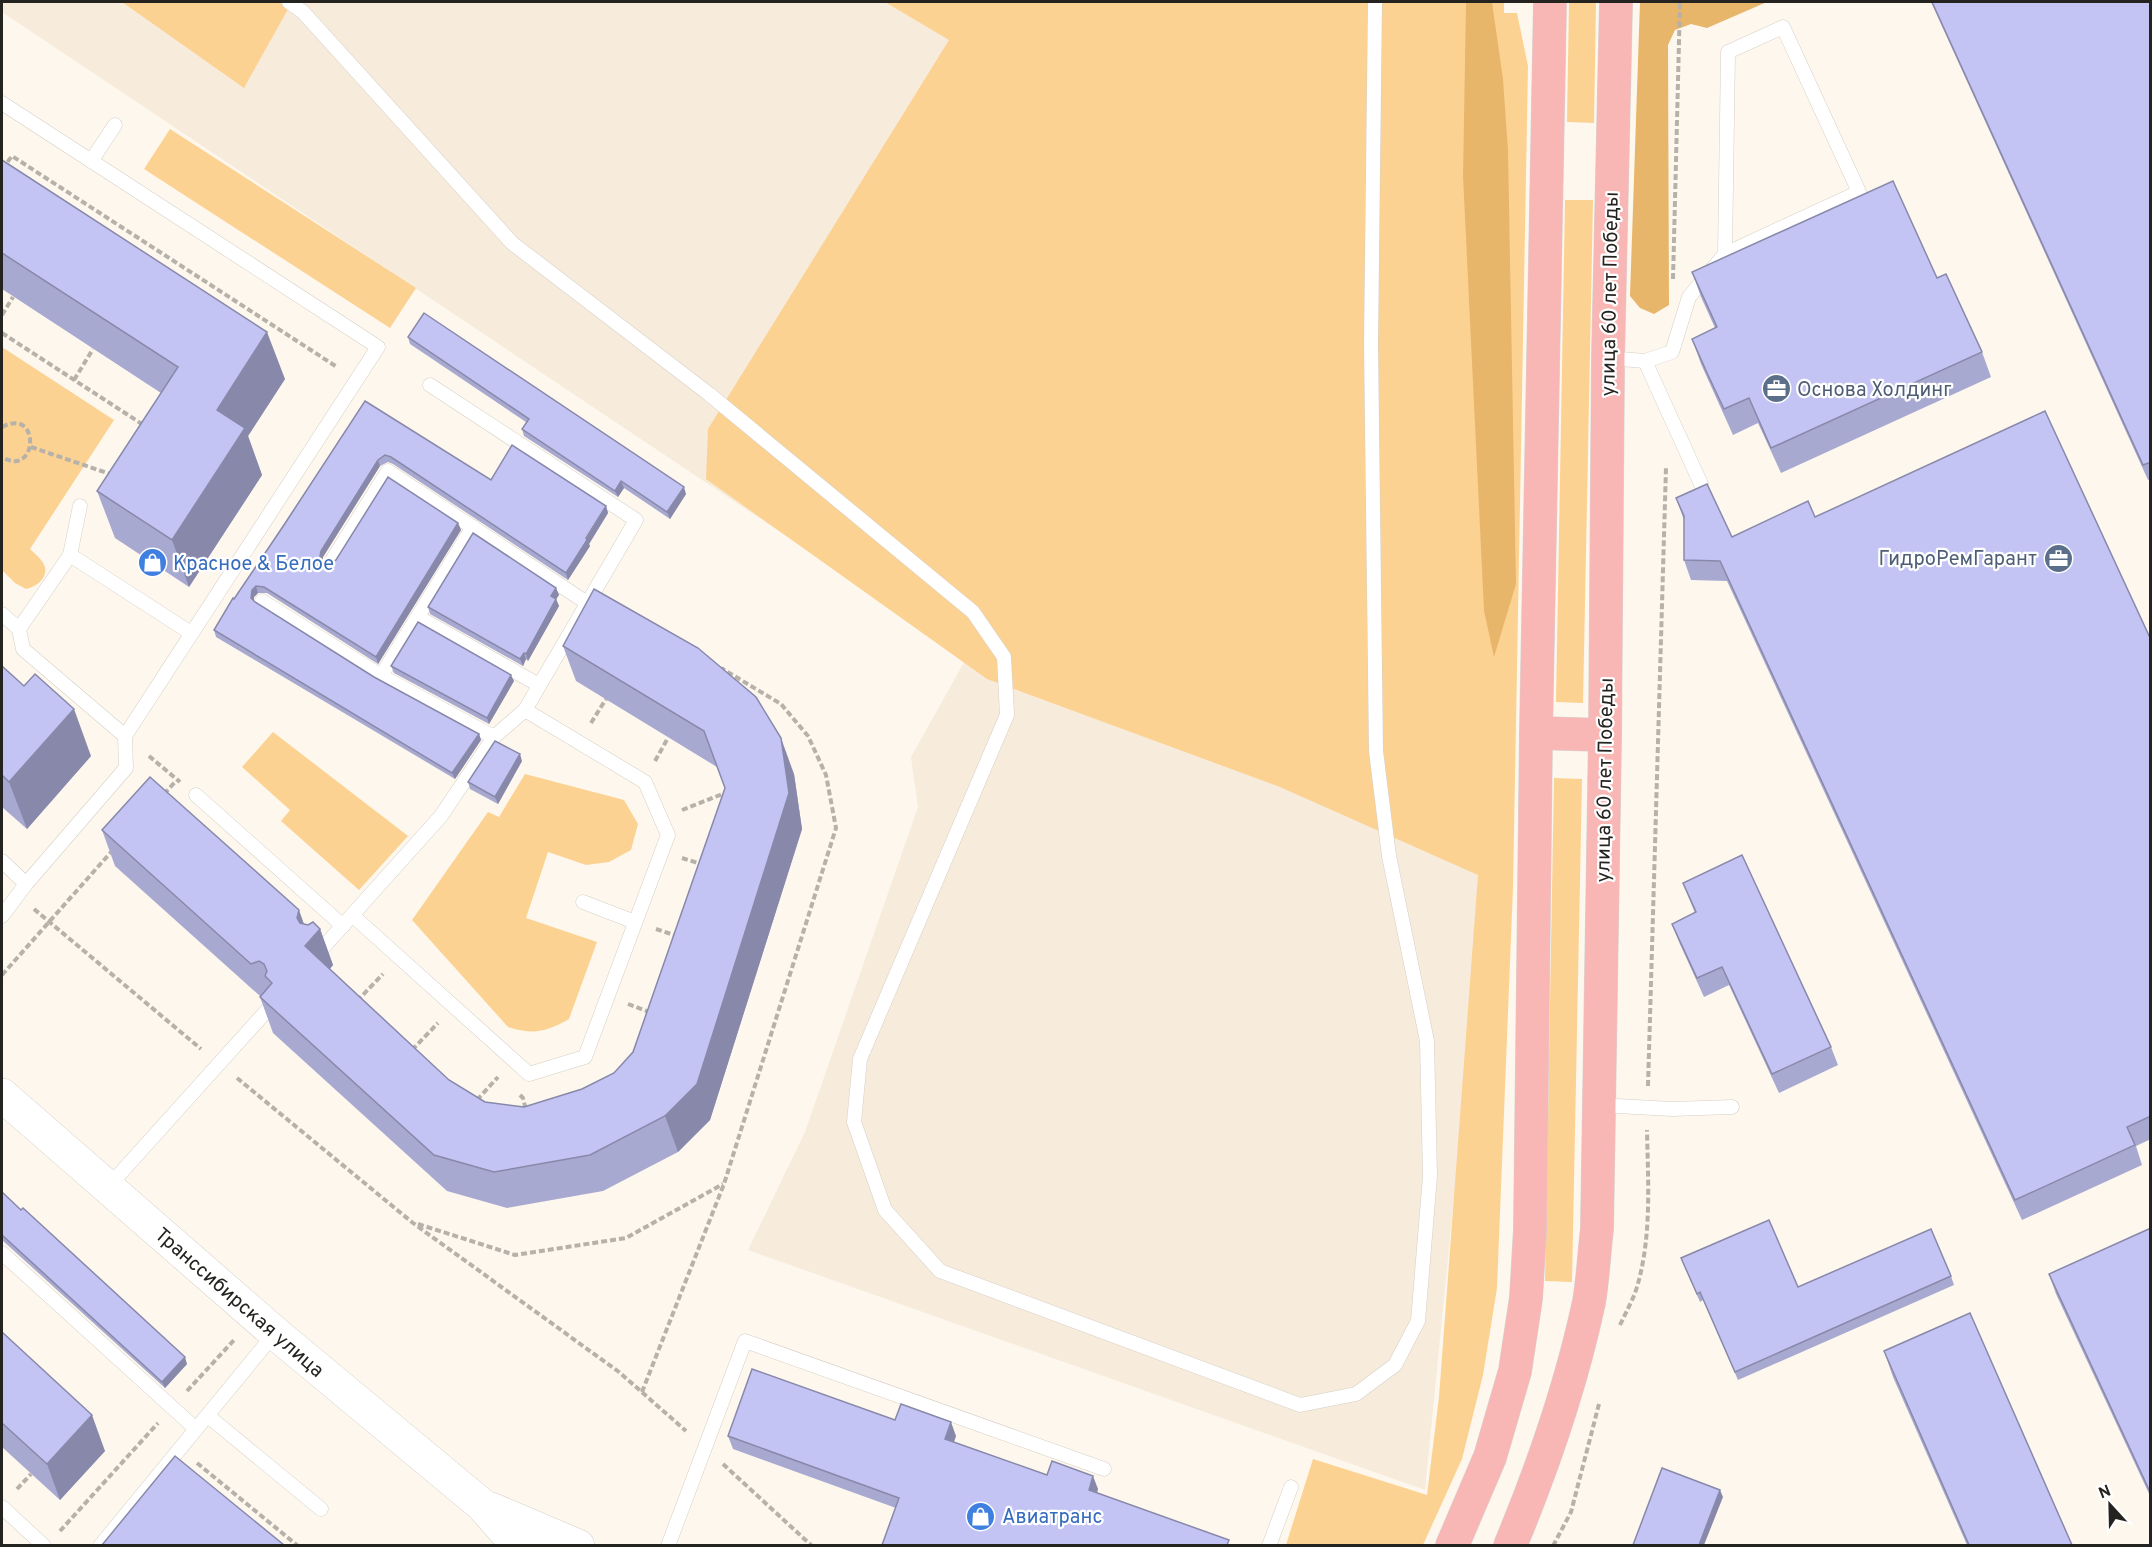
<svg xmlns="http://www.w3.org/2000/svg" width="2152" height="1547" font-family="Overpass,sans-serif">
	<style>
		.built { fill: #f7ebdb }
		.green { fill: #fcd293 }
		.forest { fill: #e7b66b }
		.lines { fill: none; stroke-linecap: round; stroke-linejoin: round }
		.lane-casing { stroke: #d5cfc5; stroke-width: 15 }
		.secondary-casing { stroke: #d5cfc5; stroke-width: 34 }
		.primary-casing { stroke: #d8d7d7; stroke-width: 34 }
		.path { stroke: #b6b1a9; stroke-width: 4; stroke-dasharray: 6 3; stroke-linecap: butt }
		.lane { stroke: #fff; stroke-width: 14 }
		.secondary { stroke: #fff; stroke-width: 33 }
		.primary { stroke: #f8b7b5; stroke-width: 33 }
		.wall { fill: #a8a9d1 }
		.shaded-wall { fill: #8889aa }
		.building { fill: #c3c4f3; stroke: #8889aa; stroke-width: 1.5 }
		.labels { text-anchor: middle; stroke-width: 4.5; stroke-linejoin: round; paint-order: stroke }
		.street-label { font-size: 20px; fill: #25231f; stroke: #fff }
		.service-label { font-size: 20px; fill: #4e5e75; stroke: #fff; text-anchor: start }
		.shop-label { font-size: 20px; fill: #366cbe; stroke: #fff; text-anchor: start }
	</style>
	<rect width="100%" height="100%" fill="#fef7ed"/>
	<!-- built -->
	<path class="built" d="M2 2H1456L1485 886 1425 1490 748 1250 805 1132 918 807 911 757 967 657 2 12Z"/>
	<!-- green -->
	<g class="green">
		<path d="M122 2H292L244 88Z"/>
		<path d="M885 2H1504V13H1517L1528 66 1513 887 1497 1288 1483 1375 1462 1459 1423 1545H1286L1313 1459 1427 1495 1439 1397 1478 875 1280 787 987 679 706 479 708 429 949 40Z"/>
		<path d="M1569 2H1596L1594 123 1567 122Z"/>
		<path d="M170 129 416 288 390 328 144 169Z"/>
		<path d="M1565 200H1593L1583 703 1556 702Z"/>
		<path d="M2 347 114 420 30 549C33 552 38 556 41 560 52 573 40 586 26 589L15 583 2 570Z"/>
		<path d="M273 732 408 836 359 890 281 821 290 810 242 767Z"/>
		<path d="M525 774 624 800 638 824 631 850 609 862 586 865 548 852 526 918 597 942 569 1019C546 1032 533 1035 508 1027L412 920 488 812 499 817Z"/>
		<path d="M1554 778 1582 779 1572 1282 1545 1281Z"/>
	</g>
	<!-- forest -->
	<g class="forest">
		<path d="M1466 2H1492L1503 79 1508 150 1516 584 1494 657 1484 611 1463 176Z"/>
		<path d="M1640 2H1767L1707 28 1691 24 1675 30 1668 45 1669 305 1654 314 1640 308 1630 296Z"/>
	</g>
	<g class="lines">
		<defs>
			<g id="lane">
				<path d="M289 2 303 12 512 243 709 394 973 612 1004 657 1007 715 860 1059 854 1122 885 1210 940 1271 1300 1405 1356 1394 1395 1365 1418 1321 1430 1176 1427 1041 1389 856 1376 751 1371 343 1375 2"/>
				<path d="M2 103 378 347 125 736 126 768 26 884 2 916"/>
				<path d="M91 161 115 125"/>
				<path d="M1608 358 1645 361 1672 352 1689 297 1725 254 1728 52 1783 27 1859 192 1725 254"/>
				<path d="M1645 361 1701 484"/>
				<path d="M70 555 191 633"/>
				<path d="M331 562 388 471 587 603"/>
				<path d="M262 601 381 676 494 737"/>
				<path d="M2 614 19 629 23 649 125 736"/>
				<path d="M418 617 539 685"/>
				<path d="M19 629 70 555 80 506"/>
				<path d="M381 676 473 527"/>
				<path d="M196 795 343 926"/>
				<path d="M2 861 26 884"/>
				<path d="M583 902 635 922"/>
				<path d="M352 915 529 1074 585 1057 668 835 645 782 525 710"/>
				<path d="M319 952 441 816 494 737 525 710 636 520 430 385"/>
				<path d="M1599 1105 1672 1109 1732 1107"/>
				<path d="M108 1187 271 1006"/>
				<path d="M2 1253 196 1429"/>
				<path d="M208 1416 321 1509"/>
				<path d="M2 1507 44 1546"/>
				<path d="M100 1546 275 1333"/>
				<path d="M668 1546 745 1341 1104 1469"/>
				<path d="M1269 1546 1291 1487"/>
			</g>
			<g id="secondary">
				<path d="M2 1095 275 1333 482 1505 518 1546"/>
				<path d="M491 1509 578 1546"/>
			</g>
			<g id="primary">
				<path d="M1536 733 1605 735"/>
				<path d="M1452 1546 1490 1457 1515 1371 1526 1298 1530 1230 1536 733 1550 2"/>
				<path d="M1510 1546C1543 1467 1571 1386 1589 1302 1593 1279 1594 1253 1597 1229L1605 735 1608 358 1616 2"/>
			</g>
		</defs>
		<!-- lane casing -->
		<use href="#lane" class="lane-casing"/>
		<!-- secondary casing -->
		<use href="#secondary" class="secondary-casing"/>
		<!-- primary casing -->
		<use href="#primary" class="primary-casing"/>
		<!-- path -->
		<g class="path">
			<path d="M2 169 12 156 337 367"/>
			<path d="M1673 279 1680 2"/>
			<path d="M2 315 13 297"/>
			<path d="M2 333 145 426"/>
			<path d="M74 380 93 349"/>
			<path d="M2 427C41 406 38 479 2 457"/>
			<path d="M31 447 113 475"/>
			<path d="M591 723 606 699"/>
			<path d="M149 756 180 782"/>
			<path d="M655 761 668 738"/>
			<path d="M164 794 175 782"/>
			<path d="M682 810 725 793"/>
			<path d="M682 858 701 864"/>
			<path d="M34 909 201 1049"/>
			<path d="M656 929 677 936"/>
			<path d="M2 975 112 851"/>
			<path d="M357 1001 383 974"/>
			<path d="M628 1004 652 1013"/>
			<path d="M412 1050 438 1023"/>
			<path d="M237 1078 413 1223 619 1372 686 1431"/>
			<path d="M1648 1086 1666 467"/>
			<path d="M520 1095 523 1098 526 1110"/>
			<path d="M477 1100 498 1077"/>
			<path d="M418 1224 515 1255 626 1238 723 1184"/>
			<path d="M1620 1325C1626 1312 1633 1300 1637 1287 1652 1236 1648 1182 1647 1130"/>
			<path d="M187 1391 235 1339"/>
			<path d="M642 1392 724 1184 836 828 826 775 808 736 781 704 721 668"/>
			<path d="M197 1463 298 1546"/>
			<path d="M723 1464 812 1546"/>
			<path d="M17 1489 31 1474"/>
			<path d="M60 1531 158 1423"/>
			<path d="M1553 1546 1571 1512 1599 1404"/>
		</g>
		<!-- lane -->
		<use href="#lane" class="lane"/>
		<!-- secondary -->
		<use href="#secondary" class="secondary"/>
		<!-- primary -->
		<use href="#primary" class="primary"/>
	</g>
	<!-- wall -->
	<g class="wall">
		<path d="M1931 2H2151V479L2148 480Z"/>
		<path d="M2 160 285 379 248 436 262 475 189 587 115 538 97 491 161 393 2 289Z"/>
		<path d="M1692 272 1937 278 1982 352 1991 377 1781 473 1758 423 1733 435 1701 364 1692 339 1715 328 1701 297Z"/>
		<path d="M408 337 686 494 670 519 624 488 618 497 524 436 522 429 526 422 410 344Z"/>
		<path d="M365 401 491 480 606 506 608 513 589 544 590 546 568 580 393 464 388 462 380 466 323 557 322 561 323 563 329 564 458 523 461 530 378 664 267 593H258L254 597V601L374 677 479 734 481 740 455 779 216 637 214 630Z"/>
		<path d="M1676 498 1732 537 1815 517 2151 640V1139L2136 1146 2142 1165 2022 1220 1727 581 1691 580 1684 560V520Z"/>
		<path d="M556 588 559 595 556 599 559 606 528 661 526 659 523 666 430 614 428 607Z"/>
		<path d="M563 646 794 774 802 829 710 1120 678 1152 603 1191 507 1208 447 1191 273 1033 260 997V996L115 866 102 830 304 924 320 929 333 965 330 969 449 1080 485 1102 524 1107 582 1089 614 1073 633 1052 725 788 717 767 576 681Z"/>
		<path d="M2 666 91 756 27 829 2 807Z"/>
		<path d="M391 666 514 681 489 724 394 673Z"/>
		<path d="M522 761 498 804 470 789 468 782Z"/>
		<path d="M1683 883 1831 1047 1838 1065 1779 1093 1729 985 1704 997 1679 942 1672 924 1695 913Z"/>
		<path d="M2 1192 187 1364 165 1388 2 1240Z"/>
		<path d="M2151 1228V1498L2056 1294 2049 1274Z"/>
		<path d="M1681 1258 1798 1287 1951 1276 1954 1285 1738 1380 1703 1300 1700 1302Z"/>
		<path d="M2 1332 105 1451 60 1500 2 1447Z"/>
		<path d="M1884 1351 2072 1545H1967L1893 1377Z"/>
		<path d="M895 1420 956 1436 954 1442 1047 1475 1098 1489 1097 1493 896 1508 733 1449 728 1436Z"/>
	</g>
	<!-- shaded-wall -->
	<g class="shaded-wall">
		<path d="M267 332 285 379 248 436 262 475 189 587 172 540 217 410Z"/>
		<path d="M378 460 380 466 323 557 322 562 320 556 321 551Z"/>
		<path d="M621 481 624 488 618 497 615 491Z"/>
		<path d="M684 487 686 494 670 519 667 512Z"/>
		<path d="M606 506 608 513 589 544 590 546 568 580 566 573Z"/>
		<path d="M458 523 461 530 378 664 376 657Z"/>
		<path d="M256 586 258 593 254 597V605L251 598 252 590Z"/>
		<path d="M556 588 559 595 556 599 559 606 528 661 526 654 551 596Z"/>
		<path d="M524 653 526 659 523 666 520 659Z"/>
		<path d="M511 675 514 681 489 724 487 718Z"/>
		<path d="M74 709 91 756 27 829 9 782Z"/>
		<path d="M479 734 481 740 455 779 452 773Z"/>
		<path d="M781 738 794 774 802 829 710 1120 678 1152 665 1116Z"/>
		<path d="M520 754 522 761 498 804 495 797Z"/>
		<path d="M299 910 310 941 320 929 333 965 319 982 305 946 297 918Z"/>
		<path d="M185 1357 187 1364 165 1388 162 1382Z"/>
		<path d="M92 1415 105 1451 60 1500 47 1464Z"/>
		<path d="M951 1422 956 1436 950 1452 945 1439Z"/>
		<path d="M1093 1476 1098 1489 1093 1503 1089 1490Z"/>
		<path d="M1720 1490 1723 1497 1704 1545H1699Z"/>
	</g>
	<!-- building -->
	<g class="building">
		<path d="M1932 2H2151V462L2143 465Z"/>
		<path d="M2 160 267 332 217 410 245 428 172 540 97 491 178 367 2 253Z"/>
		<path d="M1893 181 1937 278 1946 274 1982 352 1771 448 1749 398 1724 409 1708 375 1692 339 1717 327 1692 272Z"/>
		<path d="M424 313 684 487 667 512 621 481 615 491 522 429 529 419 408 337Z"/>
		<path d="M365 401 491 480 512 445 606 506 586 538 587 540 566 573 391 457 385 455 378 460 321 551 320 556 323 563 329 564 336 560 388 477 458 523 376 657 264 587 256 586 252 590 251 598 255 602 374 677 479 734 452 773 214 630 233 598 234 599 284 525Z"/>
		<path d="M2045 411 2151 640V1116L2127 1127 2135 1145 2015 1200 1720 561 1684 560V516L1676 498 1707 484 1732 537 1808 501 1815 517Z"/>
		<path d="M473 533 556 588 551 596 556 599 526 654 524 653 520 659 428 607Z"/>
		<path d="M594 589 698 648 756 697 781 738 789 793 697 1084 665 1116 590 1155 494 1172 434 1155 260 997 272 983 265 976 267 971 264 964 259 961 251 964 102 830 150 777 299 910 297 918 300 923 308 925 313 922 320 929 305 946 449 1080 485 1102 524 1107 582 1089 614 1073 633 1052 725 788 704 731 563 646Z"/>
		<path d="M418 622 511 675 487 718 391 666Z"/>
		<path d="M2 666 24 686 35 674 74 709 9 782 2 775Z"/>
		<path d="M495 741 520 754 495 797 468 782Z"/>
		<path d="M1742 855 1831 1047 1772 1074 1722 967 1697 978 1672 924 1696 912 1683 883Z"/>
		<path d="M2 1192 21 1210 23 1208 185 1357 162 1382 2 1235Z"/>
		<path d="M1769 1220 1798 1287 1931 1229 1951 1276 1735 1372 1700 1292 1697 1294 1681 1258Z"/>
		<path d="M2151 1228V1494L2049 1274Z"/>
		<path d="M1970 1313 2072 1545H1969L1884 1351Z"/>
		<path d="M2 1332 92 1415 47 1464 2 1423Z"/>
		<path d="M752 1369 895 1420 901 1404 951 1422 945 1439 1047 1475 1052 1461 1093 1476 1089 1490 1229 1540 1227 1545H882L899 1498 728 1436Z"/>
		<path d="M175 1456 284 1545H102Z"/>
		<path d="M1662 1468 1720 1490 1699 1545H1633Z"/>
	</g>
	<!-- icons -->
	<defs>
		<symbol id="office-disc" viewBox="-11 -11 22 22"><circle r="9.5" fill="#5c6f8a" stroke="#fff"/><path d="M-6-3h4V-5.5h4V-3h4V5H-6ZM-1-4.5V-3h2v-1.5ZM-6 0V1H6V0Z" fill="#fff"/></symbol>
		<symbol id="shop-disc" viewBox="-11 -11 22 22"><circle r="9.5" fill="#3f7fe0" stroke="#fff"/><path d="M-5-2.5h2.3a2.7 3.5 0 0 1 5.4 0H5L5.5 6h-11ZM-1.5-2.5h3a1.5 2.3 0 0 0-3 0Z" fill="#fff"/></symbol>
	</defs>
	<g fill-rule="evenodd">
		<use href="#office-disc" x="1760" y="372" width="33" height="33"/>
		<use href="#office-disc" x="2042" y="542" width="33" height="33"/>
		<use href="#shop-disc" x="136" y="546" width="33" height="33"/>
		<use href="#shop-disc" x="964" y="1500" width="33" height="33"/>
	</g>
	<g class="labels">
		<!-- street labels -->
		<g class="street-label">
			<text transform="translate(1609 294) rotate(-89)" y="7">улица 60 лет Победы</text>
			<text transform="translate(1604 780) rotate(-89)" y="7">улица 60 лет Победы</text>
			<text transform="translate(240 1302) rotate(41)" y="7">Транссибирская улица</text>
		</g>
		<!-- service labels -->
		<g class="service-label">
			<text x="1797" y="396">Основа Холдинг</text>
			<text x="2037" y="565" text-anchor="end">ГидроРемГарант</text>
		</g>
		<!-- shop labels -->
		<g class="shop-label">
			<text x="173" y="570">Красное &amp; Белое</text>
			<text x="1002" y="1523">Авиатранс</text>
		</g>
	</g>
	<!-- border -->
	<rect width="2152" height="1547" fill="none" stroke="#25231f" stroke-width="6"/>
	<!-- north arrow -->
	<g transform="translate(2110 1505) rotate(338)" stroke="#ffffff" stroke-width="4.5" paint-order="stroke">
	<path d="M0-4.5L10 22L0 15L-10 22Z" fill="#25231f"/>
	<text y="-9" font-size="16" font-weight="bold" text-anchor="middle" fill="#25231f">N</text>
	</g>
</svg>
